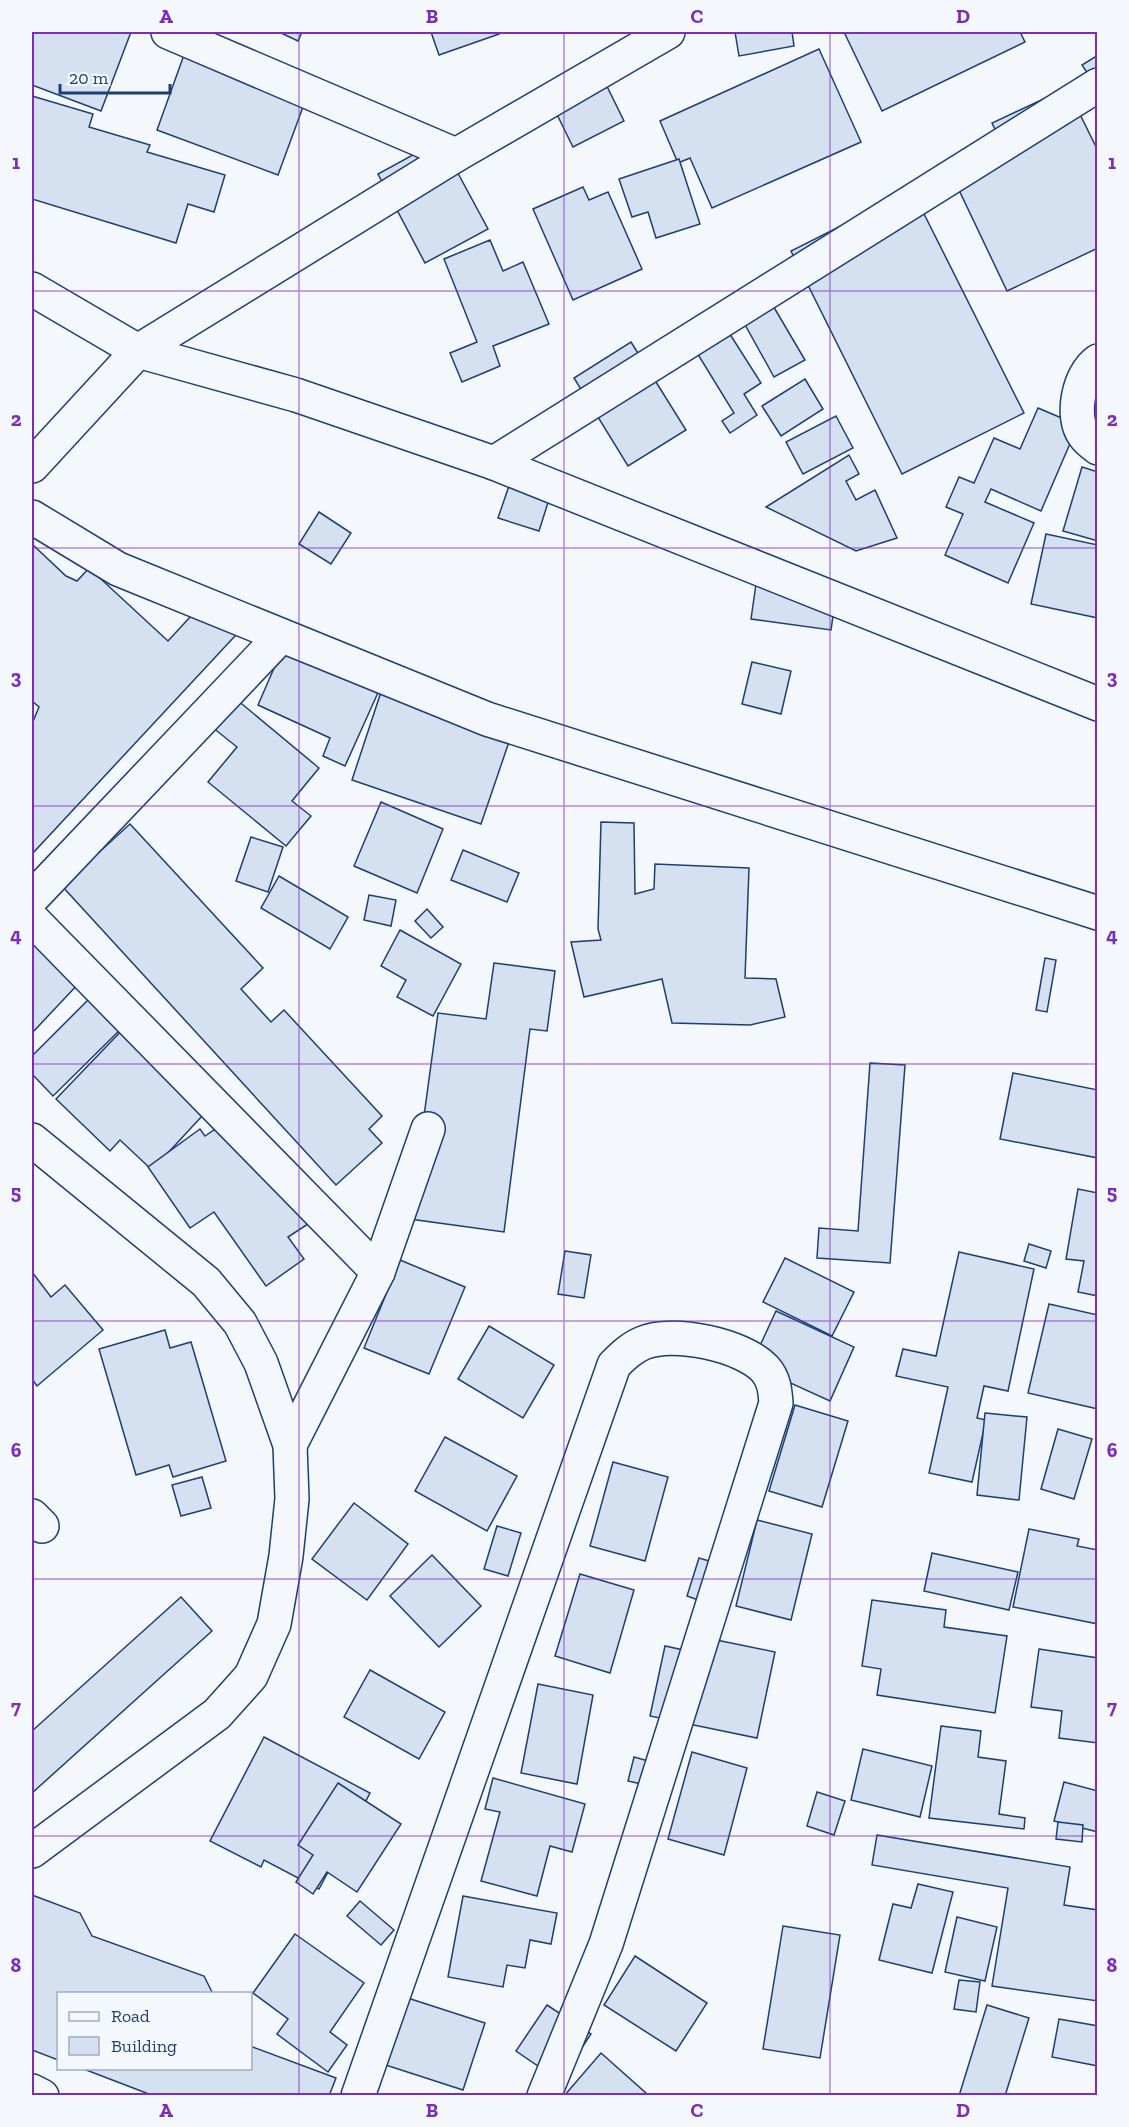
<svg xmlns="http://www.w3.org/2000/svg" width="1129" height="2127" font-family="'Zilla Slab',serif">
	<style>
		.building { fill: #d5e0f0; stroke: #1d3f73; stroke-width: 1.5 }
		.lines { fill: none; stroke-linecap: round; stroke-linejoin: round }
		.street-casing { stroke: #1d3f73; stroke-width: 36 }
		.secondary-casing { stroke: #1d3f73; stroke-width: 36 }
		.street { stroke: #f4f7fb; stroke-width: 33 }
		.secondary { stroke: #f4f7fb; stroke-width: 33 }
		.grid { fill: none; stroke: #7b2cbf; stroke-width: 1.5; stroke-opacity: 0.55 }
		.neatline { fill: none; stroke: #7b2cbf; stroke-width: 2 }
		.grid-label { font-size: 20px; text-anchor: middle; font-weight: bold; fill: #7b2cbf }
	</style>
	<rect width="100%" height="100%" fill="#f4f7fb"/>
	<!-- building -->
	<g class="building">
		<path d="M32 32H131L101 111 32 85Z"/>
		<path d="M279 32H302L298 41Z"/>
		<path d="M431 32H498L499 34 439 55Z"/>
		<path d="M735 32H792L794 46 739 56Z"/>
		<path d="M844 32H1020L1025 42 882 111Z"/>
		<path d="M189 41H228L254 51 246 73 307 96 278 175 157 130Z"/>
		<path d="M819 49 861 142 712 208 690 158 678 163 660 121Z"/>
		<path d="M1098 55V89L1082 65Z"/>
		<path d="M594 60 624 121 573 147 543 86Z"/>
		<path d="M1067 88 1098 151V248L1007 291 949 169 1002 144 992 123Z"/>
		<path d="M32 96 93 114 89 127 150 145 147 152 225 175 214 212 188 204 176 243 32 199Z"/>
		<path d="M440 140 488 229 425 263 378 174Z"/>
		<path d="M679 159 700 224 656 238 648 212 632 217 619 179Z"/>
		<path d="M583 187 589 200 608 192 642 269 573 300 533 209Z"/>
		<path d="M912 190 1024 413 902 474 791 251Z"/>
		<path d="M490 240 503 271 523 262 549 324 493 346 500 366 462 382 450 353 477 342 444 259Z"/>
		<path d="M772 304 805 360 774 377 743 321Z"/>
		<path d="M726 328 761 383 744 394 757 415 730 433 722 421 734 413 694 348Z"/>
		<path d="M631 342 686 430 628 466 574 378Z"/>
		<path d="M805 379 823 409 781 436 762 406Z"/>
		<path d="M1038 408 1078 425 1041 511 991 489 985 502 1034 523 1008 583 945 555 963 514 946 507 959 477 974 483 994 438 1020 449Z"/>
		<path d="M836 416 853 448 803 474 786 442Z"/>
		<path d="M849 455 859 474 846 481 856 500 875 490 897 538 856 551 766 507Z"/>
		<path d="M1082 467 1098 472V541L1063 531Z"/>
		<path d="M511 480 551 493 539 531 498 518Z"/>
		<path d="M319 512 351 533 331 564 299 544Z"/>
		<path d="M1046 534 1098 545V618L1031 604Z"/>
		<path d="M32 544 66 576 77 581 89 568 168 641 204 602 248 622 32 854V724L39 707 32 701Z"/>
		<path d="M756 584 836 596 831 630 751 619Z"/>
		<path d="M285 643 381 686 345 766 323 756 330 738 258 705Z"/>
		<path d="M752 662 791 671 781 714 742 704Z"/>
		<path d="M381 692 511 736 481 824 352 780Z"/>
		<path d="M236 699 319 768 292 801 311 816 286 846 208 782 237 747 212 727Z"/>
		<path d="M381 802 443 829 417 893 354 866Z"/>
		<path d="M601 822 634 823 635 894 654 889 655 864 749 868 745 978 776 979 785 1017 750 1025 672 1023 662 979 584 997 571 942 601 940 598 929Z"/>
		<path d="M130 824 263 968 241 989 271 1022 284 1010 382 1116 369 1129 382 1143 336 1185 62 886Z"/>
		<path d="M251 837 283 847 268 892 236 881Z"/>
		<path d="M463 850 519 873 507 902 451 880Z"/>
		<path d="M279 876 348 917 330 949 261 908Z"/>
		<path d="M369 895 396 900 391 926 364 920Z"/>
		<path d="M427 909 443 927 431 938 415 921Z"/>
		<path d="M400 930 461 964 433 1016 397 997 406 980 381 966Z"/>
		<path d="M32 937 80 982 32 1033Z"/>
		<path d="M1045 958 1056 960 1047 1012 1036 1010Z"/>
		<path d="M494 963 555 971 547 1031 530 1029 504 1232 410 1219 438 1013 486 1019Z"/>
		<path d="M97 991 128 1022 53 1096 32 1074V1056Z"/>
		<path d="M128 1024 216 1101 152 1170 120 1140 110 1151 56 1099Z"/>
		<path d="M870 1063 905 1065 890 1263 817 1258 819 1228 858 1231Z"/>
		<path d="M1013 1073 1098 1090V1158L1000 1139Z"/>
		<path d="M233 1117 308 1224 288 1237 304 1259 266 1286 214 1212 190 1228 148 1167 200 1129 205 1136Z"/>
		<path d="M1078 1189 1098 1193V1296L1078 1292 1084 1261 1066 1259Z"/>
		<path d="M1029 1244 1051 1251 1046 1268 1024 1261Z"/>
		<path d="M565 1251 591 1255 584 1298 558 1294Z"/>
		<path d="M959 1252 1034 1269 1008 1391 984 1386 977 1418 986 1420 972 1482 929 1473 948 1387 896 1376 903 1349 936 1356Z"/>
		<path d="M785 1258 854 1292 832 1336 763 1302Z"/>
		<path d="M400 1260 465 1287 429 1374 364 1348Z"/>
		<path d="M32 1272 51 1297 65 1285 103 1330 37 1386 32 1379Z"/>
		<path d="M1049 1304 1098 1315V1409L1028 1393Z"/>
		<path d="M776 1311 854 1347 830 1401 751 1365Z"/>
		<path d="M489 1326 554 1365 523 1418 458 1379Z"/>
		<path d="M165 1330 170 1348 191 1342 226 1461 173 1477 169 1465 136 1475 99 1349Z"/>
		<path d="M795 1405 848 1421 822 1507 769 1491Z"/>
		<path d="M985 1413 1027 1417 1019 1500 977 1495Z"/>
		<path d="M1058 1429 1092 1439 1074 1499 1041 1489Z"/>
		<path d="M445 1437 517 1476 487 1531 415 1491Z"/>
		<path d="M613 1462 668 1477 645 1561 590 1546Z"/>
		<path d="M202 1477 211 1508 181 1516 172 1485Z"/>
		<path d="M354 1503 408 1544 367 1600 312 1559Z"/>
		<path d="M757 1520 812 1534 791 1620 736 1606Z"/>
		<path d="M497 1526 521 1533 508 1576 484 1569Z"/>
		<path d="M1029 1529 1079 1539 1077 1546 1098 1550V1624L1013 1607Z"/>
		<path d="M932 1553 1018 1572 1009 1610 924 1591Z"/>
		<path d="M432 1555 481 1606 439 1647 390 1596Z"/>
		<path d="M699 1558 716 1563 704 1602 687 1596Z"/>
		<path d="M580 1574 634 1590 610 1673 555 1656Z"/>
		<path d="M181 1597 212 1631 32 1793V1731Z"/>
		<path d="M872 1600 946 1610 944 1627 1007 1636 995 1713 877 1695 881 1669 862 1666Z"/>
		<path d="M697 1636 775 1652 757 1738 650 1716 665 1646 693 1652Z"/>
		<path d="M1039 1649 1098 1658V1743L1059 1738 1062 1711 1031 1707Z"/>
		<path d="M370 1670 445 1712 419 1759 344 1717Z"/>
		<path d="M538 1684 593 1695 577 1784 521 1773Z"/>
		<path d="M941 1726 981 1731 978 1757 1006 1761 999 1814 1025 1818 1024 1829 929 1818Z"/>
		<path d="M264 1737 370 1793 319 1889 264 1860 261 1867 210 1841Z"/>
		<path d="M863 1749 932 1766 920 1817 851 1800Z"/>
		<path d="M692 1752 747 1768 724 1855 668 1839Z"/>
		<path d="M634 1757 652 1762 646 1785 628 1781Z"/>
		<path d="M493 1778 585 1804 572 1852 550 1846 537 1896 481 1881 500 1812 485 1809Z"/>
		<path d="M1064 1782 1098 1791V1832L1054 1821Z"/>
		<path d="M338 1783 401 1824 357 1892 327 1872 313 1894 296 1882 313 1855 298 1845Z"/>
		<path d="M817 1792 845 1801 834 1835 807 1826Z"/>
		<path d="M1058 1822 1083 1825 1082 1842 1056 1839Z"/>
		<path d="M877 1835 1070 1867 1064 1905 1098 1910V2001L992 1986 1008 1888 872 1865Z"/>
		<path d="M918 1884 953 1892 932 1973 879 1960 893 1904 911 1908Z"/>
		<path d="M32 1895 80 1913 92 1936 204 1976 213 1994H58V2060L32 2050Z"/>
		<path d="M463 1896 557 1913 551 1944 530 1940 525 1968 507 1965 503 1987 448 1977Z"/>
		<path d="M360 1901 394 1930 381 1945 347 1916Z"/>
		<path d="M957 1917 997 1927 985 1981 945 1972Z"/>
		<path d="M783 1926 840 1935 820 2058 763 2049Z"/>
		<path d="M295 1934 364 1983 330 2032 347 2045 328 2072 277 2034 288 2019 253 1993Z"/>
		<path d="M635 1956 707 2003 676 2051 604 2005Z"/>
		<path d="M959 1980 980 1982 976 2012 954 2009Z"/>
		<path d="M383 1990 485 2023 463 2090 361 2057Z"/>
		<path d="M547 2005 591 2034 560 2081 516 2051Z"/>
		<path d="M987 2005 1029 2018 1005 2096H959Z"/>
		<path d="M1059 2019 1098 2026V2066L1052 2057Z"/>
		<path d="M250 2046 336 2078 329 2096H154L81 2068H250Z"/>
		<path d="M601 2053 647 2094 646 2096H564Z"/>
	</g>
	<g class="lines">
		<defs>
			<g id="street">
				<path d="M168 32 456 155"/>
				<path d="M32 289 138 351 296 395 494 463 1098 704"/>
				<path d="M1098 361C1079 374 1070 416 1084 435 1087 440 1093 444 1098 448"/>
				<path d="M494 463 1098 85"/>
				<path d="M32 466 138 351 456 155 668 32"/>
				<path d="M32 898 281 636"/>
				<path d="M32 919 378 1272"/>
				<path d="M290 1445 378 1272 428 1129"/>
				<path d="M32 1516 42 1526"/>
				<path d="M32 2091 42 2096"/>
				<path d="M358 2096 614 1365C623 1356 631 1348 643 1343 673 1330 743 1345 765 1369 774 1379 775 1390 776 1403L606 1944 544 2096"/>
			</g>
			<g id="secondary">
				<path d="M32 517 118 569 487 719 1098 913"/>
				<path d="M32 1140 206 1282 240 1323 261 1363 290 1445 292 1499 286 1556 274 1624 251 1676 217 1714 32 1851"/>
			</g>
		</defs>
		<!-- street casing -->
		<use href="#street" class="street-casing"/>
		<!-- secondary casing -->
		<use href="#secondary" class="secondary-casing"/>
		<!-- street -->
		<use href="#street" class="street"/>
		<!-- secondary -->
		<use href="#secondary" class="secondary"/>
	</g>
	<!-- grid -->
	<path class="grid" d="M299 32V2096M564 32V2096M830 32V2096M32 291H1098M32 548H1098M32 806H1098M32 1064H1098M32 1321H1098M32 1579H1098M32 1836H1098"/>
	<!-- border -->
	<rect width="1129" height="2127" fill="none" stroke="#f4f7fb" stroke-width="66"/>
	<!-- legend -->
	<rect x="57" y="1992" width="195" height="78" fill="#f4f7fb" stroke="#9eadc5" stroke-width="1.5"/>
	<rect x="69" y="2012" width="30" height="9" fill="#f4f7fb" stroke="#9eadc5" stroke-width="1.5"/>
	<text x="111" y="2022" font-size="18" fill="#1d3f73">Road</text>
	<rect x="69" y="2037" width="30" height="18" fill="#d5e0f0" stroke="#9eadc5" stroke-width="1.5"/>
	<text x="111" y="2052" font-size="18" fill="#1d3f73">Building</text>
	<!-- scale -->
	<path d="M60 84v9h110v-9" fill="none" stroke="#1d3f73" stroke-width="3"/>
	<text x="69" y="84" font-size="18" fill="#1d3f73" stroke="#f4f7fb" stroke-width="4.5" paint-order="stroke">20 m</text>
	<rect x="33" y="33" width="1063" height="2061" class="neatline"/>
	<g class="grid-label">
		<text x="166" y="23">A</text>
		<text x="432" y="23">B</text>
		<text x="697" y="23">C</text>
		<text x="963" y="23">D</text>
		<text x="16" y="169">1</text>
		<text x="1112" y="169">1</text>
		<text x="16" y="426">2</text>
		<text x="1112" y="426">2</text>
		<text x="16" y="684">3</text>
		<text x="1112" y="684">3</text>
		<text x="16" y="942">4</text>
		<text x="1112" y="942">4</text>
		<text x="16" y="1199">5</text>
		<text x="1112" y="1199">5</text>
		<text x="16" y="1457">6</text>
		<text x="1112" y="1457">6</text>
		<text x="16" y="1714">7</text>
		<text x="1112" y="1714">7</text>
		<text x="16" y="1972">8</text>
		<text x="1112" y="1972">8</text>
		<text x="166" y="2117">A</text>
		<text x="432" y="2117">B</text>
		<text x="697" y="2117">C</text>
		<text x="963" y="2117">D</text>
	</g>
</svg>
